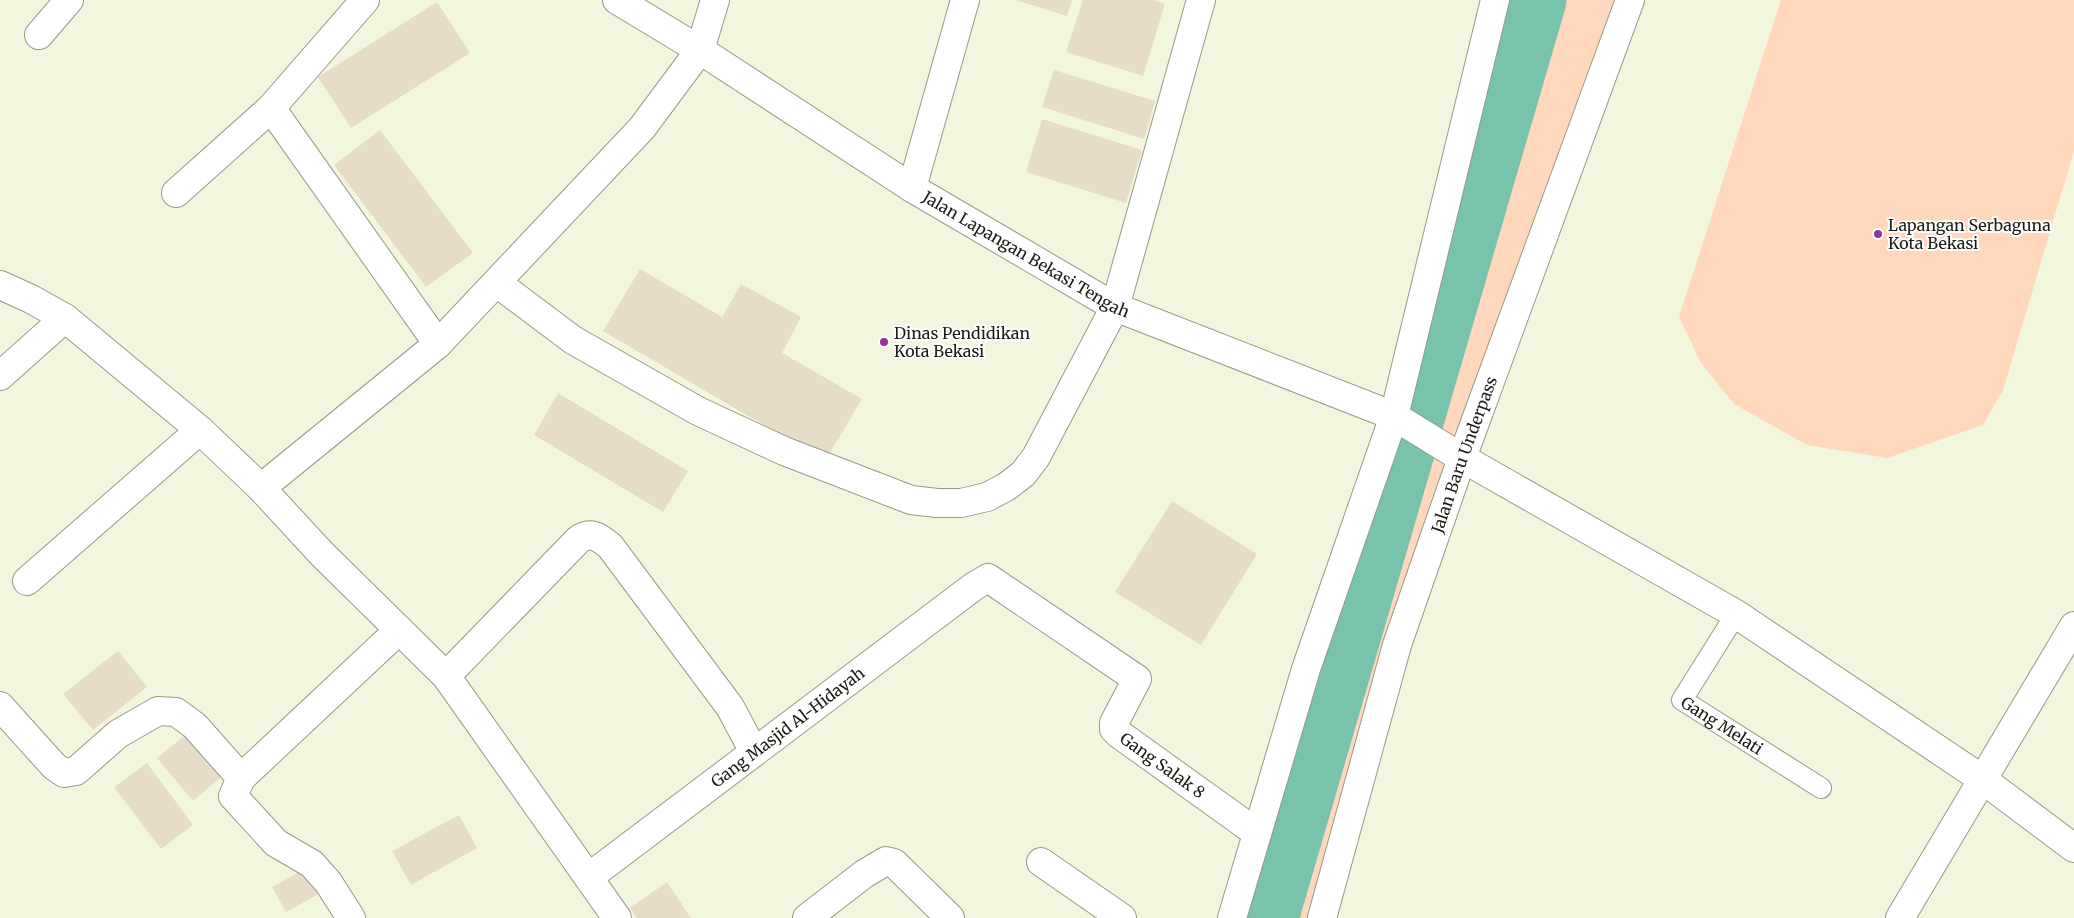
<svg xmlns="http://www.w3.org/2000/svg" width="2074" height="918" font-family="Merriweather,serif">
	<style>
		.green { fill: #fed7bd }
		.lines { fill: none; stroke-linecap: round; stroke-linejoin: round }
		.river { stroke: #78c3ac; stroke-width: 61 }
		.building { fill: #e7dcc8 }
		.service-casing { stroke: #979a85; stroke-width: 22 }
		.minor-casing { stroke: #979a85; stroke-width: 30 }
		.tertiary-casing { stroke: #979a85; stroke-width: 30 }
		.service { stroke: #fff; stroke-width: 20 }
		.minor { stroke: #fff; stroke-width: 28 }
		.tertiary { stroke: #fff; stroke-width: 28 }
		.poi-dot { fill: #963298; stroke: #fff; stroke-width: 2 }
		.labels { text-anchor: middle; stroke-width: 4; stroke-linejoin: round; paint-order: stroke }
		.poi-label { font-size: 16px; fill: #1a1b13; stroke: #fff; text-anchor: start }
		.street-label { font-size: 16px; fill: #1a1b13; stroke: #fff }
	</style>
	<rect width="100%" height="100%" fill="#f3f6df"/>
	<!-- green -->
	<g class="green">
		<path d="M1495 0H1630L1462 458 1322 918H1231L1394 416Z"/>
		<path d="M1781 0H2074V151L2003 390 1983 425 1887 458 1807 445 1734 404 1701 363 1679 317Z"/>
	</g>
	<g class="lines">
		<!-- river -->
		<path class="river" d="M1268 918 1536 0"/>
	</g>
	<!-- building -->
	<g class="building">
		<path d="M1016 0H1072L1067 16Z"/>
		<path d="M1083 0H1154L1165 4 1143 76 1066 52Z"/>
		<path d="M437 2 470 53 351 128 318 77Z"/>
		<path d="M1054 70 1155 101 1144 139 1042 107Z"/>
		<path d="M1042 119 1142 150 1126 203 1026 172Z"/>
		<path d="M380 130 473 253 426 287 334 165Z"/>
		<path d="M640 269 722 317 741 284 801 317 782 353 862 399 825 461 603 331Z"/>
		<path d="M558 393 688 471 663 512 534 435Z"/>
		<path d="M1172 501 1257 554 1201 645 1115 592Z"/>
		<path d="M118 651 147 687 93 730 63 694Z"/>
		<path d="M193 729 227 772 193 801 157 758Z"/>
		<path d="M147 763 193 825 161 849 114 787Z"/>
		<path d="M459 815 477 848 411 885 392 851Z"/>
		<path d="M310 866 324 891 286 912 272 887Z"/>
		<path d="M667 882 691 918H637L630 908Z"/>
	</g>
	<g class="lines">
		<defs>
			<g id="service">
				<path id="s1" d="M1736 614 1682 700 1821 788"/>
			</g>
			<g id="minor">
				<path d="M39 35 69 0"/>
				<path d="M271 108 438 344"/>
				<path d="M912 188 965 0"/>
				<path d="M176 193 271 108 365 0"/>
				<path d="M497 283 573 340 698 411 784 451 911 500 937 503H961L987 497 1006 487 1023 474 1036 457 1115 307 1201 0"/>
				<path d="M0 285 31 299 65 318 200 430 261 488 322 554 446 676 617 918"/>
				<path d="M0 376 65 318"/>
				<path d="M1462 458 1736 614 1982 779 2074 848"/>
				<path d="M261 488 438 344 642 128 700 50 715 0"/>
				<path d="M27 581 200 430"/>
				<path d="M446 676 578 540C591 530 600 538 610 546L730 707 754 752"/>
				<path d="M0 706 54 766 64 773 76 771 118 734 158 711 176 712 195 726 241 778 233 796 276 843 312 864 328 882 351 918"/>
				<path d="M241 778 399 630"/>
				<path d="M1041 862 1122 918"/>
				<path id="s2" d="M589 877 973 587 988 578 1137 679 1114 723V729L1119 734 1257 833"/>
				<path d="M807 918 864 874 886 861 894 863 950 918"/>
				<path d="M1232 918 1306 669 1394 416 1495 0"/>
				<path d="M1900 918 2074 626"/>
			</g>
			<g id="tertiary">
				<path id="s3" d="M617 0 700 50 912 188 1115 307 1394 416 1462 458"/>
				<path id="s4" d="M1322 918 1397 645 1462 458 1630 0"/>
			</g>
		</defs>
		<!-- service casing -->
		<use href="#service" class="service-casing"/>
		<!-- minor casing -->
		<use href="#minor" class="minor-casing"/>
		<!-- tertiary casing -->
		<use href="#tertiary" class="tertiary-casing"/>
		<!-- service -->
		<use href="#service" class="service"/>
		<!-- minor -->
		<use href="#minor" class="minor"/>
		<!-- tertiary -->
		<use href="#tertiary" class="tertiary"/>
	</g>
	<!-- markers -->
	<g class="poi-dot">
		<circle cx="1878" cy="234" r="5"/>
		<circle cx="884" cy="342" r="5"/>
	</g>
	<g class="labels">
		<!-- poi labels -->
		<g class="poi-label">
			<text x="1888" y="231">Lapangan Serbaguna<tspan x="1888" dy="18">Kota Bekasi</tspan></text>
			<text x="894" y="339">Dinas Pendidikan<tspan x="894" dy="18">Kota Bekasi</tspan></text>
		</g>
		<!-- street labels -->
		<g class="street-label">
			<text dy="6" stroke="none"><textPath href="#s3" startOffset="482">Jalan Lapangan Bekasi Tengah</textPath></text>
			<text dy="6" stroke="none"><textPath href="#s4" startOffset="485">Jalan Baru Underpass</textPath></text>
			<text dy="6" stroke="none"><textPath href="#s1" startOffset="149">Gang Melati</textPath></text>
			<text dy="6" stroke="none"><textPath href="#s2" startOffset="249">Gang Masjid Al-Hidayah</textPath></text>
			<text dy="6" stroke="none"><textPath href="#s2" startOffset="795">Gang Salak 8</textPath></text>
		</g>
	</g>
</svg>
